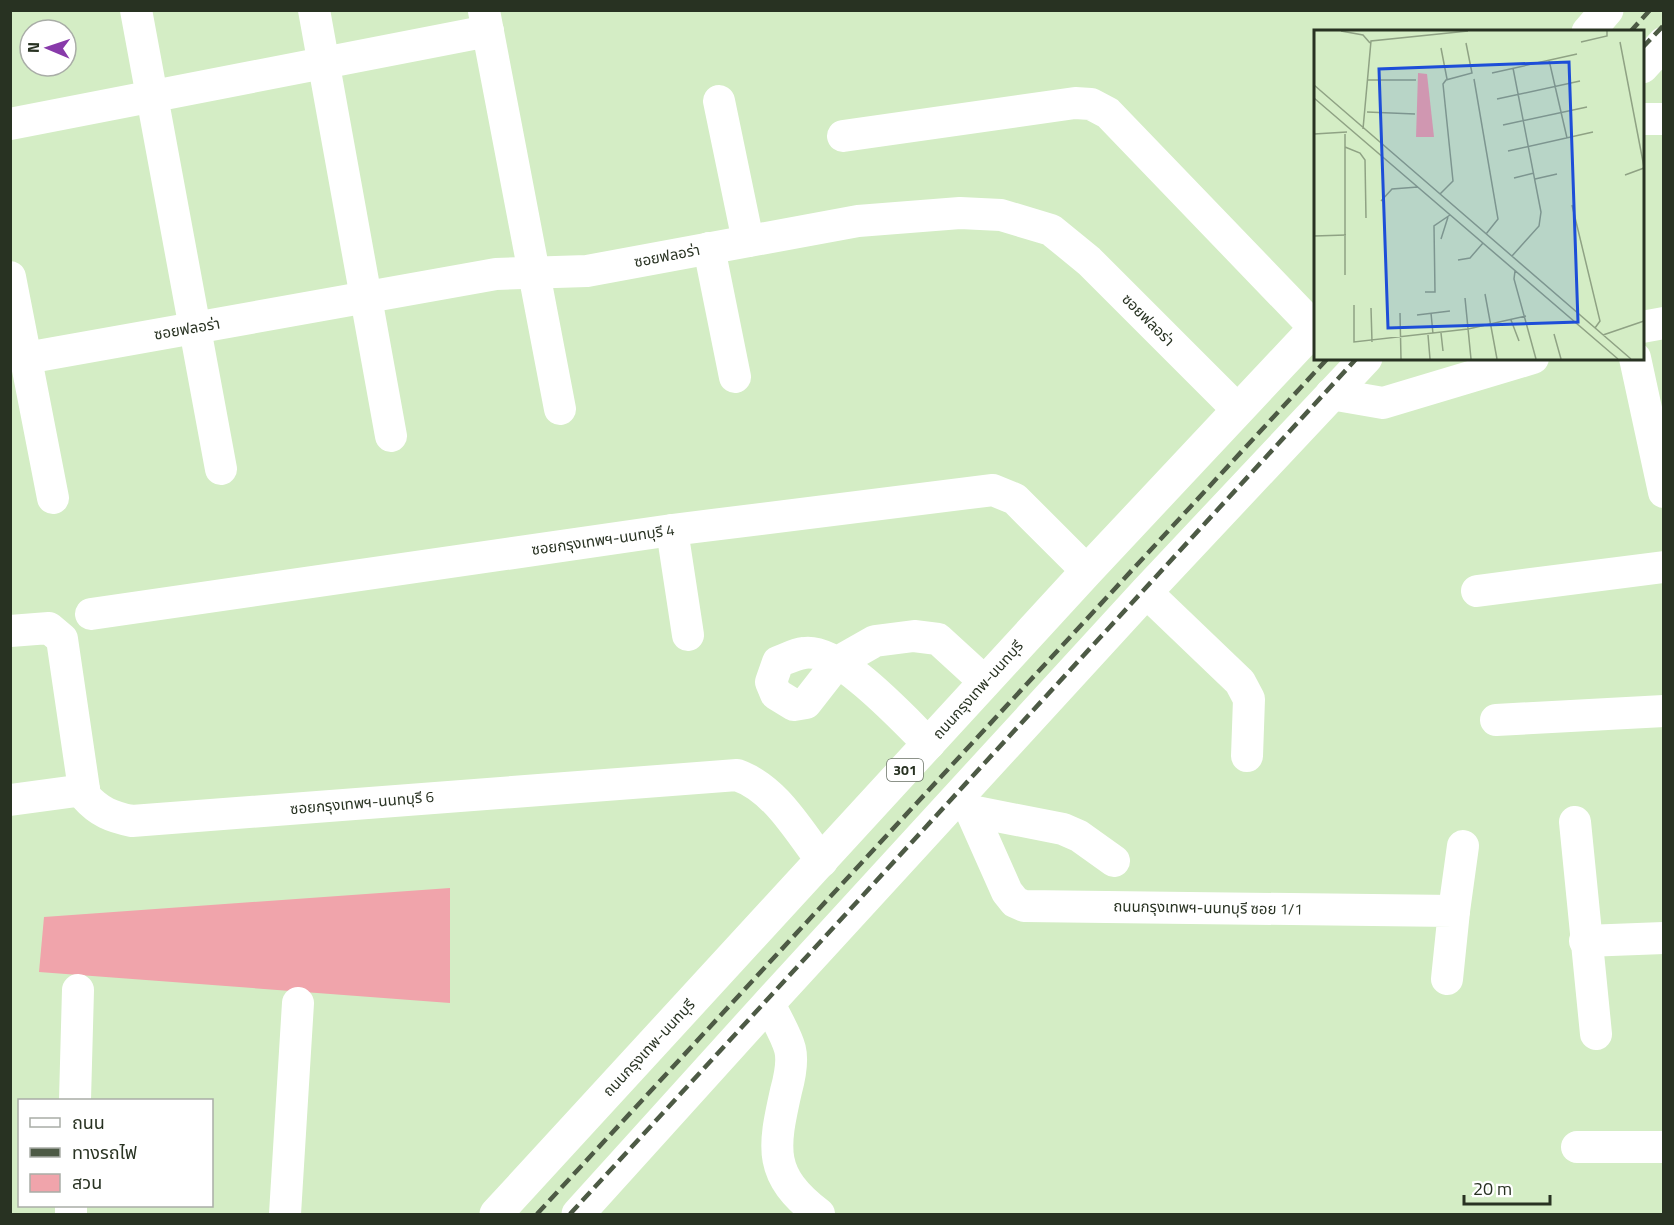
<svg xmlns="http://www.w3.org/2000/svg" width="1674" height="1225" font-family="'Titillium Web','Noto Sans Thai',sans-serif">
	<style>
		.green { fill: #f0a4ab }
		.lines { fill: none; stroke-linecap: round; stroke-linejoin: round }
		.minor { stroke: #fff; stroke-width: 32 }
		.major { stroke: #fff; stroke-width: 33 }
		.rail { stroke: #4d5a45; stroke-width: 4.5; stroke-dasharray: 12 6; stroke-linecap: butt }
		.labels { text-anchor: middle; stroke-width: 6; stroke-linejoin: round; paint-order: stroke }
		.shield { fill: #fff; stroke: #687064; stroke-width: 1.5 }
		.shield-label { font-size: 14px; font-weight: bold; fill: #283222 }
		.street-label { font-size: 15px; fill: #283222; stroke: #fff }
		.inset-road { fill: none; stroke: #8fa284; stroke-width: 1.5 }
		.view { fill: #1d4ed8; fill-opacity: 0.15; stroke: #1d4ed8; stroke-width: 3 }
		.inset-edge { fill: none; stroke: #283222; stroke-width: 3 }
	</style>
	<rect width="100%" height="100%" fill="#d4edc5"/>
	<!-- green -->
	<path class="green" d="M450 888V1003L39 972 44 917Z"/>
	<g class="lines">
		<!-- minor -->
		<g class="minor">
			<path d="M136 10 221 469"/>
			<path d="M314 10 391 436"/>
			<path d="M484 11 560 409"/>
			<path d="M719 101 748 241"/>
			<path d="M1642 119H1664"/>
			<path d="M10 124 488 31"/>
			<path d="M843 136 1075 103 1091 104 1108 113 1315 328"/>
			<path d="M709 248 735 377"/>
			<path d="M10 277 53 498"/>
			<path d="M1642 327 1664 323"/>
			<path d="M26 358 496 274 587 271 858 221 960 213 1001 215 1051 230 1089 261 1238 410"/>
			<path d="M1635 358 1664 492"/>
			<path d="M1331 394 1383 403 1533 358"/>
			<path d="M672 530 688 635"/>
			<path d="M1477 591 1664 567"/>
			<path d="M1146 592 1240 682 1249 699 1247 756"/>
			<path d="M91 614 672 530 993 490 1015 499 1087 571"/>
			<path d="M10 631 49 628 62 639 85 796C99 812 112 817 132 821L737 775C775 788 798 830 822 861"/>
			<path d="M1496 720 1664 711"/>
			<path d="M929 744C904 720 839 647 804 653 795 654 786 659 778 662L771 682 776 694 794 705 806 703 838 662 875 641 914 636 938 639 985 682"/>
			<path d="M959 797 971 811 1007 892 1015 902 1024 906 1454 911 1447 979"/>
			<path d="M10 800 84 790"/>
			<path d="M971 811 1063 829 1079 836 1114 861"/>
			<path d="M1575 822 1596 1034"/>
			<path d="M1454 911 1463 846"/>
			<path d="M1585 941 1664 938"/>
			<path d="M769 1003C775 1017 786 1034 790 1049 793 1061 789 1080 786 1091 773 1149 768 1175 819 1214"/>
			<path d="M75 1100 78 990"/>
			<path d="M1577 1147H1664"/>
			<path d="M71 1214V1206"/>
			<path d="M285 1214 298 1003"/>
		</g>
		<!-- major -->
		<g class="major">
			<path d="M1588 32 1607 10"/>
			<path d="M1642 67 1664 43"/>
			<path d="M496 1214 1087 571 1316 327"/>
			<path d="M578 1214 769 1003 1146 592 1366 358"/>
		</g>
		<!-- rail -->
		<g class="rail">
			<path d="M1630 32 1650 10"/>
			<path d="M1642 48 1664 25"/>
			<path d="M537 1214 1328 358"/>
			<path d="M570 1214 1357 358"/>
		</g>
	</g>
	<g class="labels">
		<!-- shield labels -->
		<rect class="shield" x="887" y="759" width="36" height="22" rx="4.5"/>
		<g class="shield-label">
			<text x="905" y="775">301</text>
		</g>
		<!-- street labels -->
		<g class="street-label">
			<text transform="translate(667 256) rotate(-11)" y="5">ซอยฟลอร่า</text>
			<text transform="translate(1148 320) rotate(45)" y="5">ซอยฟลอร่า</text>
			<text transform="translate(187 329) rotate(-10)" y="5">ซอยฟลอร่า</text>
			<text transform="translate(603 540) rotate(-8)" y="5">ซอยกรุงเทพฯ-นนทบุรี 4</text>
			<text transform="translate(978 690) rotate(-48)" y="5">ถนนกรุงเทพ-นนทบุรี</text>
			<text transform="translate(362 803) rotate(-5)" y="5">ซอยกรุงเทพฯ-นนทบุรี 6</text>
			<text transform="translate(1208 908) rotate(1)" y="5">ถนนกรุงเทพฯ-นนทบุรี ซอย 1/1</text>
			<text transform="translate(649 1048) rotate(-47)" y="5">ถนนกรุงเทพ-นนทบุรี</text>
		</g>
	</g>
	<!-- overview -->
	<g transform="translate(1314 30)">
		<rect width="330" height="330" fill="#d4edc5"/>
		<path d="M104 43 113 44 120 107H102Z" fill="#f0a4ab"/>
		<path class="inset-road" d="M27 1 49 5 56 13M267 12 293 6V1M306 12 330 137M127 18 133 49M235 30 253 108M178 43 263 24M160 49 184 189 172 204M54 50H102M0 55 317 329M0 68 304 329M183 69 266 51M53 82 101 84M189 95 273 77M49 99 57 11 154 1M0 104 33 102M31 117 46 123 51 130 52 188M194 121 279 102M311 145 330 138M200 148 220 143M221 149 243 144M126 164 139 151 129 54 132 50 158 43 152 13M67 171 78 159 104 157M258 175 286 291 281 298M0 206 32 205M127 209 134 187M198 226 225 196 227 182 199 38M144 230 156 228 169 213M201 241 200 249 222 329M31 245V104M111 262H121L120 196 136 185M171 264 183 329M151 268 157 329M40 275V312L154 299 212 286M57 278 58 312M86 283 87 329M117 283 119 304M103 285 136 281M197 290 205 311M127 303 129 321M240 304 247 329M114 305 116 329M289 305 330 291"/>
		<path class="view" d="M255 32 264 292 74 298 65 39Z"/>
		<rect width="330" height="330" class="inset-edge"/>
	</g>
	<!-- border -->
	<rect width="1674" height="1225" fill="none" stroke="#283222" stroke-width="24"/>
	<!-- legend -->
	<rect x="18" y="1099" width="195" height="108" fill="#ffffff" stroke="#a9ada7" stroke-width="1.5"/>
	<rect x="30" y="1118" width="30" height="9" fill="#ffffff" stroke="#a9ada7" stroke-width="1.5"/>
	<text x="72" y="1129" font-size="18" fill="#283222">ถนน</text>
	<rect x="30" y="1148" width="30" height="9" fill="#4d5a45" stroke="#a9ada7" stroke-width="1.5"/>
	<text x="72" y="1159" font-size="18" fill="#283222">ทางรถไฟ</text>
	<rect x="30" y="1174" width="30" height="18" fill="#f0a4ab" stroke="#a9ada7" stroke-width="1.5"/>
	<text x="72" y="1189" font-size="18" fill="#283222">สวน</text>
	<!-- north arrow -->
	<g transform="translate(48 48) rotate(272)"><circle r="28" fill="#ffffff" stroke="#a9ada7" stroke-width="1.5"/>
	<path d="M0-4.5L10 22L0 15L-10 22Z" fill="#883aaa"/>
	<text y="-9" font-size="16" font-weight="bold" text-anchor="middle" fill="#283222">N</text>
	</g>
	<!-- scale -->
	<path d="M1464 1195v9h86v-9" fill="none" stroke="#283222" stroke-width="3"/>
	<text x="1473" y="1195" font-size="18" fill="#283222" stroke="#ffffff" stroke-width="4.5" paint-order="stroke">20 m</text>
</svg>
